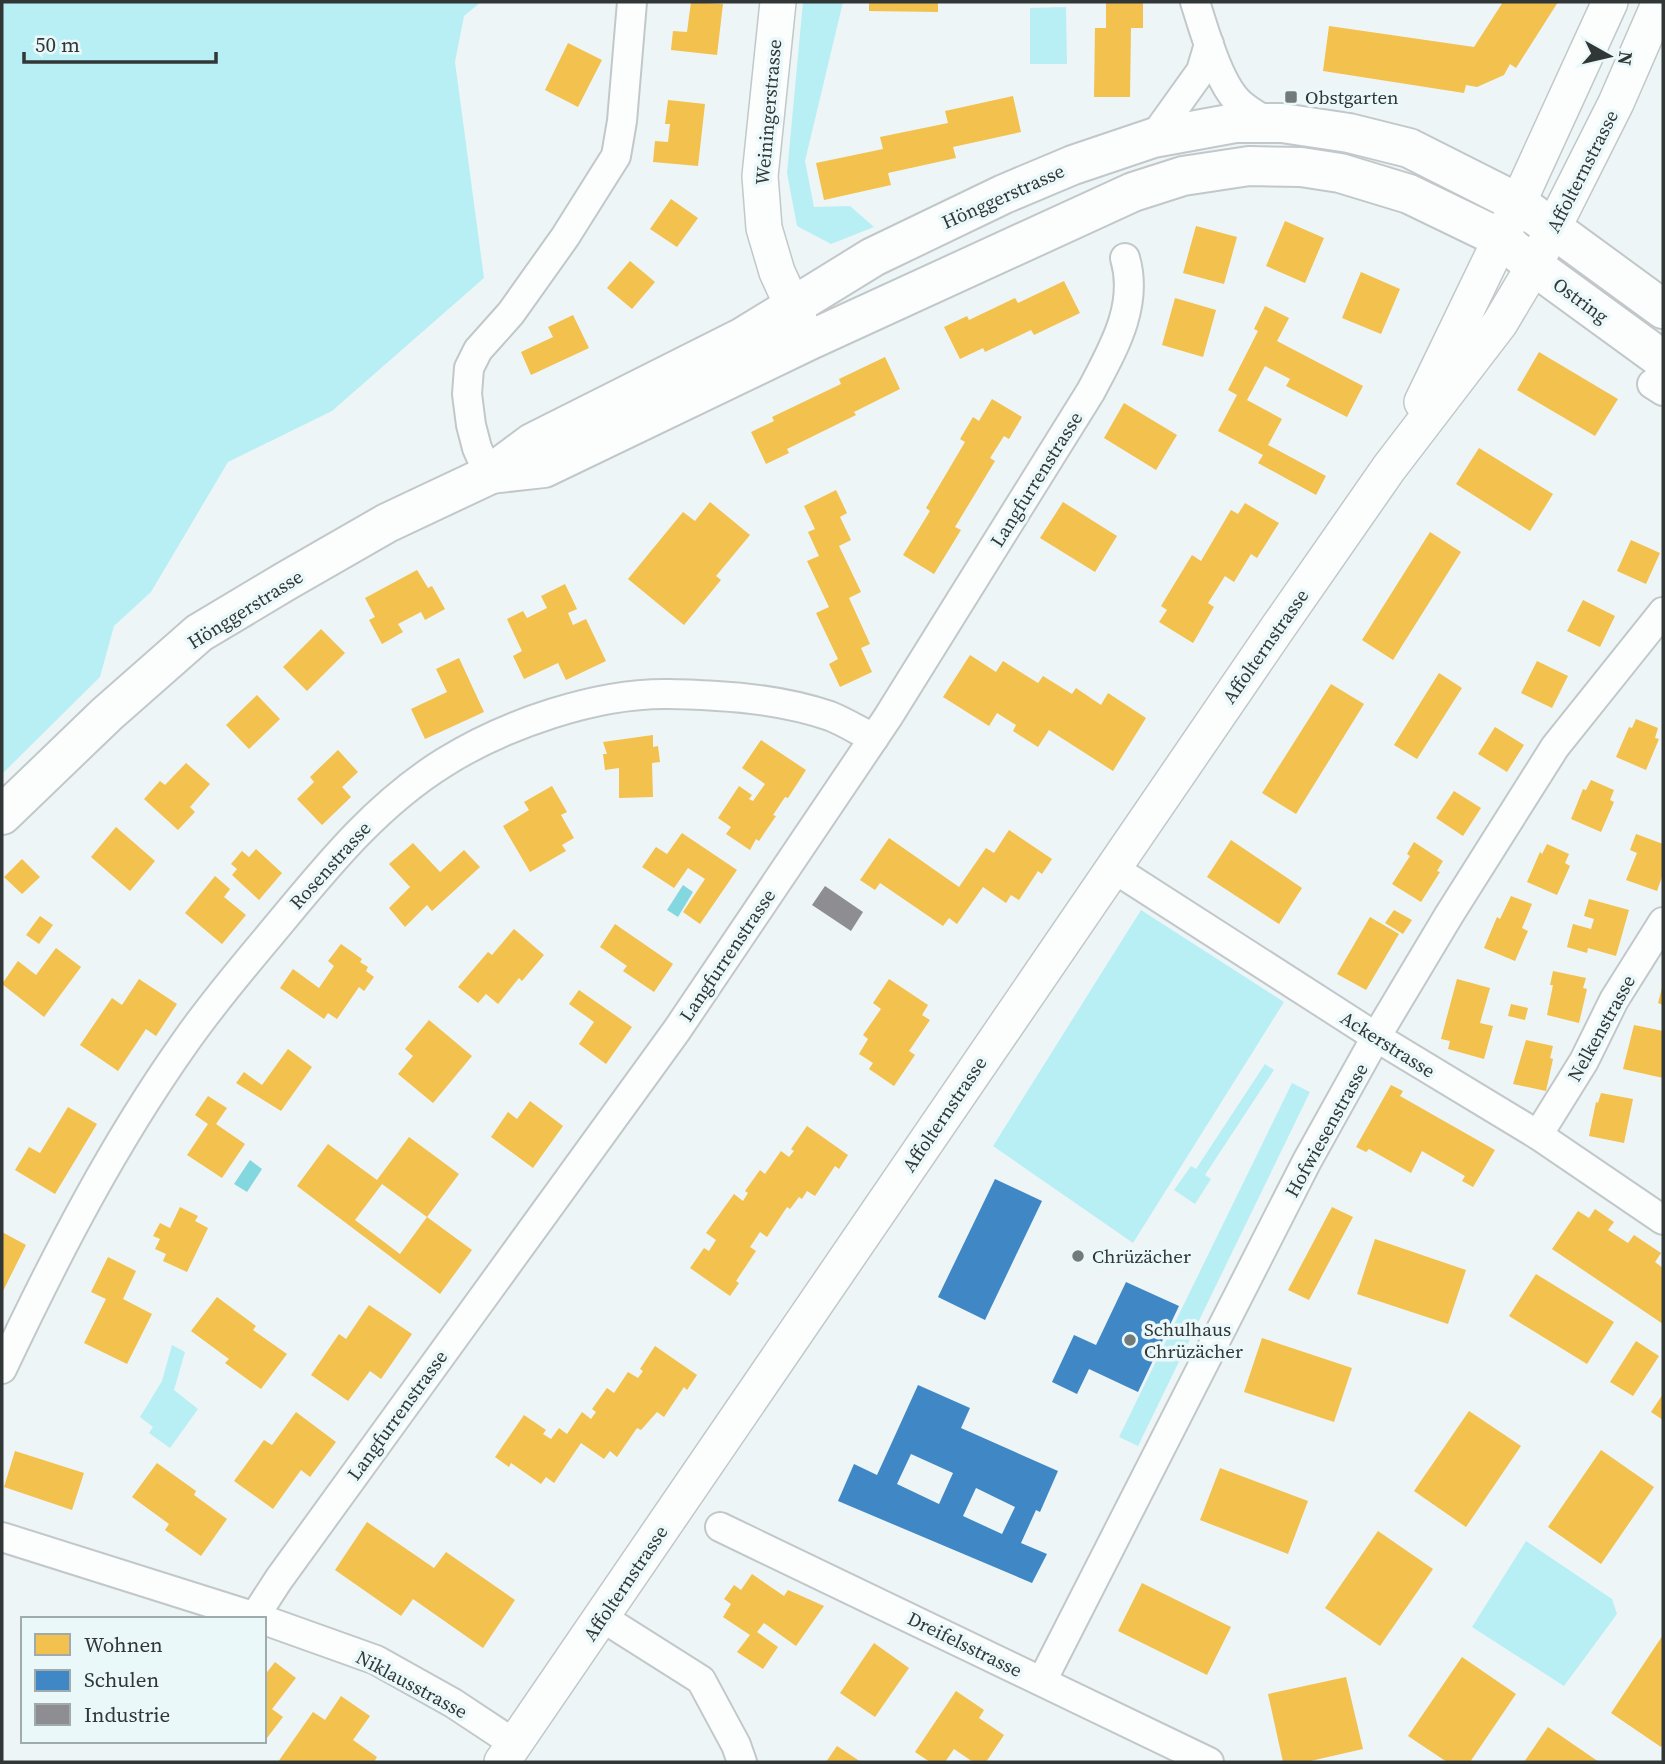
<svg xmlns="http://www.w3.org/2000/svg" width="1665" height="1764" font-family="'Source Serif 4',serif">
	<style>
		.green { fill: #b8eff5 }
		.water { fill: #83d7df }
		.homes { fill: #f2c14e; fill-rule: evenodd }
		.schools { fill: #3f88c5; fill-rule: evenodd }
		.industry { fill: #8d8d92 }
		.lines { fill: none; stroke-linecap: round; stroke-linejoin: round }
		.minor-casing { stroke: #c2c8c9; stroke-width: 32 }
		.tertiary-casing { stroke: #c2c8c9; stroke-width: 38 }
		.secondary-casing { stroke: #c2c8c9; stroke-width: 42 }
		.minor { stroke: #fcfefe; stroke-width: 28 }
		.tertiary { stroke: #fcfefe; stroke-width: 35 }
		.secondary { stroke: #fcfefe; stroke-width: 38 }
		.poi-dot { fill: #737a7a; stroke: #eaf8fa; stroke-width: 2.5 }
		.labels { text-anchor: middle; stroke-width: 7; stroke-linejoin: round; paint-order: stroke }
		.poi-label { font-size: 19px; fill: #313737; stroke: #eaf8fa; text-anchor: start }
		.street-label { font-size: 19px; fill: #313737; stroke: #eaf8fa }
	</style>
	<rect width="100%" height="100%" fill="#eef5f6"/>
	<!-- green -->
	<g class="green">
		<path d="M2 2H481L464 16 455 62 484 278 332 411 228 462 151 592 114 626 100 677 2 774Z"/>
		<path d="M803 2H843L805 161 814 207 850 206 874 227 831 244 797 226 787 173Z"/>
		<path d="M1066 7 1067 64H1030V8Z"/>
		<path d="M1141 910 1284 1002 1133 1243 993 1146Z"/>
		<path d="M1265 1064 1274 1070 1205 1175 1211 1179 1195 1204 1174 1190 1191 1166 1196 1169Z"/>
		<path d="M1292 1083 1310 1092 1138 1446 1119 1437Z"/>
		<path d="M172 1345 185 1352 174 1390 198 1409 170 1448 149 1433 153 1427 140 1417 162 1381Z"/>
		<path d="M1526 1541 1612 1599 1617 1614 1564 1686 1472 1627Z"/>
	</g>
	<!-- water -->
	<g class="water">
		<path d="M683 885 693 892 678 917 667 910Z"/>
		<path d="M250 1160 262 1169 247 1192 234 1184Z"/>
	</g>
	<!-- homes -->
	<g class="homes">
		<path d="M691 2 723 4 717 55 671 50 673 31 687 32Z"/>
		<path d="M869 2H938V12L869 11Z"/>
		<path d="M1106 2H1143V28H1131L1130 97H1094L1095 28H1106Z"/>
		<path d="M1503 2H1558L1516 68 1510 64 1504 75 1477 87 1466 85 1464 93 1323 71 1329 26 1474 47Z"/>
		<path d="M568 43 602 60 578 107 545 90Z"/>
		<path d="M1013 96 1021 132 953 147 956 158 888 173 891 185 824 200 816 163 883 149 880 137 948 123 945 111Z"/>
		<path d="M668 100 705 104 698 166 653 162 655 141 668 142 670 124H665Z"/>
		<path d="M671 199 698 218 677 247 650 229Z"/>
		<path d="M1285 221 1324 238 1305 283 1266 266Z"/>
		<path d="M1196 226 1237 237 1224 284 1183 273Z"/>
		<path d="M630 261 655 282 632 309 607 288Z"/>
		<path d="M1361 272 1400 289 1381 334 1342 318Z"/>
		<path d="M1064 281 1080 313 1034 335 1031 330 985 352 983 348 960 359 944 327 967 316 969 320 1015 298 1018 303Z"/>
		<path d="M1175 298 1216 310 1203 357 1162 345Z"/>
		<path d="M1265 306 1289 318 1277 341 1363 386 1347 417 1286 386 1290 379 1265 366 1247 400 1282 419 1268 445 1326 476 1316 495 1258 463 1263 455 1218 431 1237 395 1228 390 1258 331 1254 329Z"/>
		<path d="M573 315 589 348 531 375 521 352 553 337 548 327Z"/>
		<path d="M1539 352 1618 399 1595 436 1517 390Z"/>
		<path d="M885 357 900 389 854 412 856 415 787 449 789 453 766 464 751 432 774 421 772 417 841 384 839 379Z"/>
		<path d="M992 399 1022 417 1009 439 1004 436 990 458 995 461 955 527 961 530 934 574 903 555 930 511 926 508 965 442 960 439 973 417 979 421Z"/>
		<path d="M1124 403 1177 435 1156 470 1104 438Z"/>
		<path d="M1479 448 1553 494 1530 531 1456 484Z"/>
		<path d="M836 490 847 513 840 517 851 540 839 546 861 592 849 598 870 644 861 648 872 672 840 687 829 664 838 659 816 613 829 607 807 561 819 556 808 532 815 529 804 506Z"/>
		<path d="M710 502 750 535 716 576 721 580 684 625 628 579 683 512 695 521Z"/>
		<path d="M1063 502 1117 536 1095 572 1040 538Z"/>
		<path d="M1245 503 1279 523 1257 558 1251 554 1234 582 1225 576 1208 603 1214 607 1193 643 1159 622 1167 610 1161 606 1192 555 1201 561 1231 510 1238 514Z"/>
		<path d="M1430 532 1461 552 1393 660 1362 640Z"/>
		<path d="M1631 540 1660 553 1646 584 1617 571Z"/>
		<path d="M417 570 428 588 432 586 445 609 425 620 421 612 398 624 403 632 382 644 369 620 375 617 365 598Z"/>
		<path d="M565 584 577 609 568 613 573 625 586 619 606 661 566 680 558 663 524 679 513 656 522 651 507 619 523 611 527 618 547 608 541 596Z"/>
		<path d="M1583 600 1615 616 1600 647 1567 631Z"/>
		<path d="M321 629 345 653 307 691 283 667Z"/>
		<path d="M970 655 996 672 1003 661 1038 683 1043 676 1072 694 1076 688 1101 705 1108 693 1146 718 1113 771 1049 730 1038 747 1013 731 1016 725 997 713 989 726 943 697Z"/>
		<path d="M459 658 484 712 425 739 411 709 447 692 436 669Z"/>
		<path d="M1537 661 1568 676 1552 708 1521 693Z"/>
		<path d="M1439 673 1462 688 1417 759 1394 745Z"/>
		<path d="M1331 684 1364 704 1296 814 1262 793Z"/>
		<path d="M257 695 280 719 249 749 226 725Z"/>
		<path d="M1636 719 1658 728 1655 738 1659 739 1646 770 1616 757 1629 727 1632 728Z"/>
		<path d="M1495 727 1524 745 1507 772 1478 754Z"/>
		<path d="M653 735V747L658 746 660 762 652 763 653 797 619 798V768L605 770 603 754H607L603 742Z"/>
		<path d="M761 740 806 770 788 798 785 797 773 815 776 816 759 841 756 839 750 850 726 834 731 827 718 818 739 786 752 795 749 799 753 801 765 784 742 768Z"/>
		<path d="M338 750 358 772 342 787 351 797 322 825 297 799 314 782 310 777Z"/>
		<path d="M186 763 210 784 190 807 195 812 178 830 144 799 160 781 165 785Z"/>
		<path d="M1591 780 1614 790 1610 800 1614 802 1601 832 1571 819 1583 789 1586 790Z"/>
		<path d="M552 786 567 812 561 815 574 838 562 845 566 851 530 872 503 826 529 810 524 802Z"/>
		<path d="M1454 791 1481 808 1463 836 1436 818Z"/>
		<path d="M116 827 155 861 130 891 91 857Z"/>
		<path d="M1009 830 1052 859 1042 874 1038 871 1019 900 1011 895 1006 903 983 887 957 924 949 918 943 926 880 883 875 890 860 880 889 838 959 887 986 848 994 853Z"/>
		<path d="M682 833 737 870 700 924 683 912 705 879 688 868 674 888 642 867 656 847 667 854Z"/>
		<path d="M1636 834 1663 844V874L1657 891 1626 880 1637 853 1630 850Z"/>
		<path d="M1231 840 1302 888 1279 924 1207 877Z"/>
		<path d="M1414 842 1443 861 1437 871 1440 872 1421 902 1392 884 1410 856 1407 854Z"/>
		<path d="M413 843 440 872 464 850 480 867 432 911 427 905 405 927 389 908 410 887 389 864Z"/>
		<path d="M1547 844 1569 854 1565 863 1570 866 1557 895 1527 882 1540 852 1542 854Z"/>
		<path d="M256 849 282 873 259 900 232 875 237 869 231 864 242 851 249 857Z"/>
		<path d="M22 859 40 877 22 894 4 877Z"/>
		<path d="M215 876 230 889 224 897 246 915 222 944 185 913Z"/>
		<path d="M1511 896 1532 904 1522 928 1528 931 1515 961 1484 948 1497 917 1500 919Z"/>
		<path d="M1589 899 1629 910 1616 956 1588 948 1587 953 1567 947 1573 924 1591 929 1594 919 1584 916Z"/>
		<path d="M1394 910 1412 920 1403 934 1385 923Z"/>
		<path d="M40 916 53 925 39 944 26 935Z"/>
		<path d="M1370 917 1399 934 1366 990 1337 974Z"/>
		<path d="M615 924 673 964 654 992 623 971 627 966 600 947Z"/>
		<path d="M514 929 544 955 522 981 519 978 498 1004 486 994 478 1003 458 987 488 952 492 955Z"/>
		<path d="M341 944 362 959 360 962 368 967 366 971 374 977 364 991 359 987 337 1019 328 1013 324 1019 280 988 293 969 319 988 334 966 328 961Z"/>
		<path d="M56 948 81 967 44 1017 2 984 18 961 36 975Z"/>
		<path d="M1553 971 1586 978 1583 988 1587 989 1579 1023 1547 1015 1553 985H1550Z"/>
		<path d="M139 979 177 1004 156 1036 146 1029 118 1071 80 1045 112 998 122 1005Z"/>
		<path d="M889 979 928 1005 922 1015 930 1020 909 1051 915 1055 894 1086 869 1069 873 1063 859 1054 868 1039 863 1035 881 1009 873 1003Z"/>
		<path d="M1457 979 1490 988 1480 1023 1493 1026 1484 1059 1448 1049 1450 1041 1441 1039Z"/>
		<path d="M1662 988H1663V1005L1658 1003Z"/>
		<path d="M579 990 632 1027 606 1064 579 1044 594 1022 569 1004Z"/>
		<path d="M1511 1004 1528 1008 1525 1020 1508 1016Z"/>
		<path d="M429 1020 472 1056 433 1103 398 1074 413 1056 405 1049Z"/>
		<path d="M1634 1025 1663 1031V1078L1623 1069Z"/>
		<path d="M1526 1040 1553 1046 1550 1058 1553 1059 1546 1091 1513 1084Z"/>
		<path d="M288 1049 312 1067 281 1111 236 1083 244 1072 262 1085Z"/>
		<path d="M1391 1085 1403 1091 1400 1096 1495 1150 1473 1187 1462 1181 1465 1176 1422 1151 1411 1173 1369 1149 1366 1152 1356 1147Z"/>
		<path d="M1601 1093 1633 1099 1624 1143 1589 1136 1596 1102 1598 1103Z"/>
		<path d="M208 1096 227 1108 216 1124 245 1144 222 1178 187 1155 208 1124 195 1115Z"/>
		<path d="M530 1101 563 1126 533 1168 491 1137 508 1112 517 1119Z"/>
		<path d="M68 1107 97 1124 55 1194 15 1170 29 1147 40 1153Z"/>
		<path d="M807 1126 848 1155 839 1169 835 1166 815 1196 807 1191 802 1199 799 1197 790 1209 787 1207 767 1237 760 1232 750 1247 756 1251 736 1281 739 1283 730 1296 690 1268 704 1248 709 1251 716 1240 706 1233 734 1194 743 1201 748 1193 745 1191 760 1170 765 1174 781 1151 789 1157 794 1151 791 1149Z"/>
		<path d="M409 1137 459 1174 427 1217 472 1250 440 1294 297 1186 328 1144 377 1180ZM382 1184 427 1217 400 1254 355 1220Z"/>
		<path d="M180 1207 198 1216 195 1221 208 1228 187 1272 163 1261 166 1254 155 1249 160 1239 153 1236 160 1223 170 1228Z"/>
		<path d="M1332 1207 1353 1217 1309 1300 1288 1290Z"/>
		<path d="M1595 1209 1614 1222 1608 1230 1628 1243 1634 1235 1661 1253 1655 1262 1663 1268V1324L1552 1249 1578 1211 1589 1218Z"/>
		<path d="M2 1232 26 1245 2 1293Z"/>
		<path d="M1375 1239 1466 1270 1448 1324 1357 1294Z"/>
		<path d="M108 1257 136 1271 123 1299 152 1314 127 1364 84 1343 106 1299 91 1292Z"/>
		<path d="M1536 1274 1614 1322 1587 1364 1509 1316Z"/>
		<path d="M217 1297 256 1326 253 1330 287 1354 261 1389 225 1363 229 1359 191 1331Z"/>
		<path d="M369 1305 412 1334 381 1379 370 1371 348 1401 311 1375 339 1334 346 1339Z"/>
		<path d="M1262 1338 1352 1368 1334 1422 1244 1392Z"/>
		<path d="M1636 1341 1659 1356 1633 1396 1610 1382Z"/>
		<path d="M655 1346 697 1375 687 1390 684 1387 664 1417 657 1412 641 1430 637 1428 617 1457 610 1451 604 1459 581 1443 554 1483 546 1477 541 1484 511 1463 509 1467 495 1457 524 1415 546 1430 543 1434 551 1439 559 1428 567 1434 582 1412 591 1419 596 1412 592 1409 607 1388 614 1393 628 1372 638 1378 643 1371 640 1369Z"/>
		<path d="M1663 1394V1420L1651 1412Z"/>
		<path d="M1469 1411 1521 1446 1466 1527 1414 1491Z"/>
		<path d="M296 1412 336 1442 310 1477 301 1470 273 1509 234 1481 264 1440 272 1445Z"/>
		<path d="M1601 1450 1654 1487 1601 1564 1548 1527Z"/>
		<path d="M15 1451 84 1473 72 1510 4 1487Z"/>
		<path d="M157 1463 196 1491 194 1495 227 1519 201 1556 165 1530 169 1524 132 1497Z"/>
		<path d="M1220 1468 1308 1501 1288 1554 1200 1520Z"/>
		<path d="M367 1522 434 1568 446 1552 515 1600 483 1648 413 1599 401 1616 335 1570Z"/>
		<path d="M1378 1531 1433 1569 1380 1646 1325 1608Z"/>
		<path d="M752 1574 784 1596 788 1590 824 1606 796 1646 764 1623 757 1632 778 1647 763 1669 737 1652 750 1635 723 1617 731 1604 724 1599 734 1585 741 1590Z"/>
		<path d="M1142 1583 1231 1627 1207 1675 1118 1631Z"/>
		<path d="M1663 1635V1744L1661 1747 1611 1713Z"/>
		<path d="M874 1643 909 1668 875 1717 840 1693Z"/>
		<path d="M1462 1657 1516 1694 1470 1762H1447L1408 1736Z"/>
		<path d="M275 1662 296 1678 272 1709 283 1717 267 1738 264 1736V1676Z"/>
		<path d="M1346 1677 1363 1749 1306 1762H1283L1268 1694Z"/>
		<path d="M956 1691 984 1710 979 1718 1004 1735 986 1762H973L954 1749 945 1762H930L915 1752Z"/>
		<path d="M341 1696 370 1716 353 1740 377 1757 374 1762H278L313 1712 325 1720Z"/>
		<path d="M1548 1727 1599 1762H1524Z"/>
		<path d="M837 1746 861 1762H826Z"/>
	</g>
	<!-- schools -->
	<g class="schools">
		<path d="M995 1179 1042 1201 985 1320 938 1297Z"/>
		<path d="M1126 1282 1179 1306 1138 1392 1089 1369 1077 1394 1052 1382 1074 1335 1096 1345Z"/>
		<path d="M918 1385 970 1408 961 1428 1058 1471 1040 1512 1036 1510 1021 1543 1047 1554 1032 1583 838 1501 854 1464 877 1475ZM911 1454 953 1473 939 1504 897 1484ZM976 1488 1015 1507 1002 1534 963 1516Z"/>
	</g>
	<!-- industry -->
	<path class="industry" d="M825 886 863 912 851 931 812 905Z"/>
	<g class="lines">
		<defs>
			<g id="minor">
				<path d="M1195 2C1204 29 1219 87 1242 105 1250 112 1260 117 1269 123"/>
				<path d="M1153 138 1201 71 1209 44"/>
				<path d="M1652 384 1663 391"/>
				<path d="M489 475 477 448 471 425 467 394 469 368 478 350 511 313 565 237 616 156 622 121 632 2"/>
				<path d="M1113 868 1376 1037 1538 1135 1663 1220"/>
				<path d="M1538 1135 1584 1061 1614 1000 1663 922"/>
				<path d="M2 1369C56 1255 113 1144 186 1041 216 998 251 958 284 918 332 860 380 802 445 762 506 724 596 693 668 694 685 694 701 695 717 696 754 698 795 704 830 716 845 722 859 731 874 738"/>
				<path d="M720 1527 1209 1762"/>
				<path d="M2 1537 262 1619"/>
				<path d="M255 1616 279 1579 677 1030 888 717 1091 391C1113 349 1139 306 1125 258"/>
				<path d="M603 1618 701 1680 736 1745 742 1762"/>
				<path d="M264 1620 376 1660 453 1703 515 1744"/>
				<path d="M1042 1681 1307 1161 1376 1037 1449 915 1555 747 1663 612"/>
			</g>
			<g id="tertiary">
				<path d="M778 2 760 176 764 228 777 272 804 331"/>
				<path d="M1422 402 1518 203 1610 2"/>
				<path d="M502 1762 1279 626 1389 468 1500 323 1534 266 1616 103 1660 2"/>
			</g>
			<g id="secondary">
				<path d="M490 474 544 468 808 341 1133 192 1183 176 1249 166 1301 167 1340 173 1409 194 1500 238 1534 266 1663 360"/>
				<path d="M2 815 107 714 199 633 286 581 387 523 489 475 532 443 743 337 873 257 1004 194 1073 165 1153 138 1235 123H1282L1349 133 1409 148 1518 203 1663 309"/>
			</g>
		</defs>
		<!-- minor casing -->
		<use href="#minor" class="minor-casing"/>
		<!-- tertiary casing -->
		<use href="#tertiary" class="tertiary-casing"/>
		<!-- secondary casing -->
		<use href="#secondary" class="secondary-casing"/>
		<!-- minor -->
		<use href="#minor" class="minor"/>
		<!-- tertiary -->
		<use href="#tertiary" class="tertiary"/>
		<!-- secondary -->
		<use href="#secondary" class="secondary"/>
	</g>
	<!-- markers -->
	<g class="poi-dot">
		<rect x="1284" y="90" width="14" height="14" rx="3.5"/>
		<circle cx="1078" cy="1256" r="7"/>
		<circle cx="1130" cy="1340" r="7"/>
	</g>
	<g class="labels">
		<!-- poi labels -->
		<g class="poi-label">
			<text x="1305" y="104">Obstgarten</text>
			<text x="1092" y="1263">Chrüzächer</text>
			<text x="1144" y="1336">Schulhaus<tspan x="1144" dy="22">Chrüzächer</tspan></text>
		</g>
		<!-- street labels -->
		<g class="street-label">
			<text transform="translate(768 112) rotate(-85)" y="7">Weiningerstrasse</text>
			<text transform="translate(1582 171) rotate(-63)" y="7">Affolternstrasse</text>
			<text transform="translate(1003 196) rotate(-24)" y="7">Hönggerstrasse</text>
			<text transform="translate(1581 300) rotate(36)" y="7">Ostring</text>
			<text transform="translate(1036 479) rotate(-58)" y="7">Langfurrenstrasse</text>
			<text transform="translate(245 609) rotate(-32)" y="7">Hönggerstrasse</text>
			<text transform="translate(1265 646) rotate(-55)" y="7">Affolternstrasse</text>
			<text transform="translate(330 865) rotate(-48)" y="7">Rosenstrasse</text>
			<text transform="translate(727 955) rotate(-56)" y="7">Langfurrenstrasse</text>
			<text transform="translate(1601 1028) rotate(-61)" y="7">Nelkenstrasse</text>
			<text transform="translate(1388 1044) rotate(32)" y="7">Ackerstrasse</text>
			<text transform="translate(944 1114) rotate(-56)" y="7">Affolternstrasse</text>
			<text transform="translate(1326 1130) rotate(-61)" y="7">Hofwiesenstrasse</text>
			<text transform="translate(397 1415) rotate(-54)" y="7">Langfurrenstrasse</text>
			<text transform="translate(625 1583) rotate(-56)" y="7">Affolternstrasse</text>
			<text transform="translate(965 1644) rotate(26)" y="7">Dreifelsstrasse</text>
			<text transform="translate(412 1684) rotate(28)" y="7">Niklausstrasse</text>
		</g>
	</g>
	<!-- border -->
	<rect width="1665" height="1764" fill="none" stroke="#313737" stroke-width="7"/>
	<!-- legend -->
	<rect x="21" y="1617" width="245" height="126" fill="#eaf8fa" stroke="#a0abac" stroke-width="2"/>
	<rect x="35" y="1634" width="35" height="21" fill="#f2c14e" stroke="#a0abac" stroke-width="2"/>
	<text x="84" y="1652" font-size="21" fill="#313737">Wohnen</text>
	<rect x="35" y="1670" width="35" height="21" fill="#3f88c5" stroke="#a0abac" stroke-width="2"/>
	<text x="84" y="1687" font-size="21" fill="#313737">Schulen</text>
	<rect x="35" y="1704" width="35" height="21" fill="#8d8d92" stroke="#a0abac" stroke-width="2"/>
	<text x="84" y="1722" font-size="21" fill="#313737">Industrie</text>
	<!-- north arrow -->
	<g transform="translate(1609 56) rotate(98)" stroke="#eaf8fa" stroke-width="5" paint-order="stroke">
	<path d="M0-5L12 26L0 18L-12 26Z" fill="#313737"/>
	<text y="-10" font-size="19" font-weight="bold" text-anchor="middle" fill="#313737">N</text>
	</g>
	<!-- scale -->
	<path d="M24 52v10h192v-10" fill="none" stroke="#313737" stroke-width="3.5"/>
	<text x="35" y="52" font-size="21" fill="#313737" stroke="#eaf8fa" stroke-width="5" paint-order="stroke">50 m</text>
</svg>
